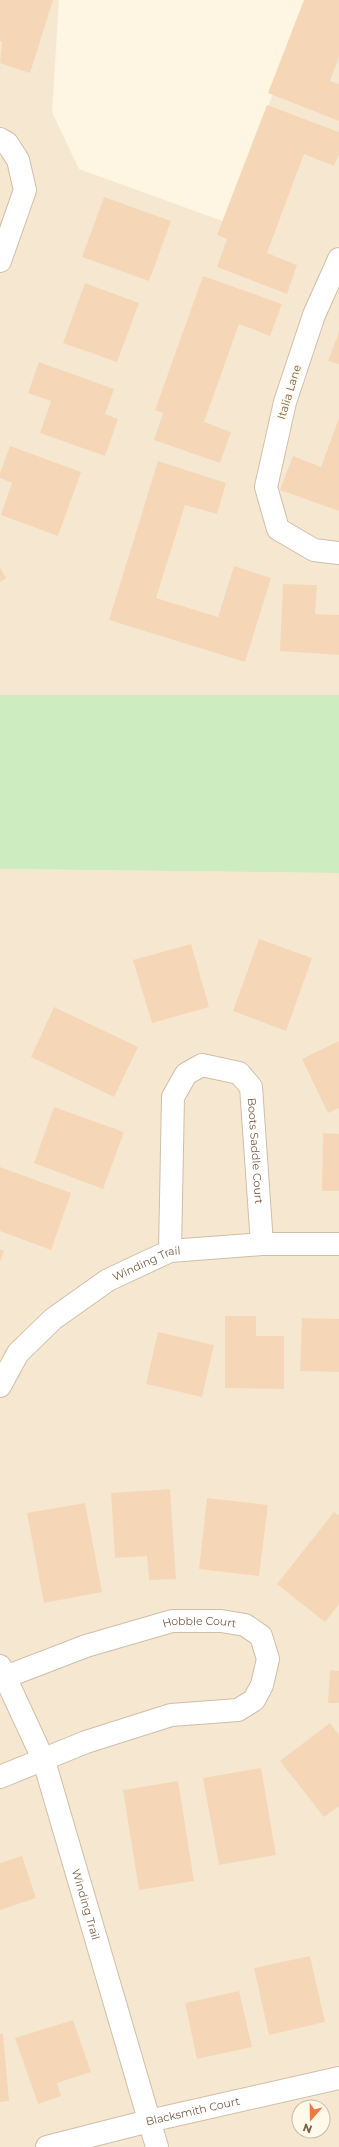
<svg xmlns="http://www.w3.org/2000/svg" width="339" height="2147" font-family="Montserrat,sans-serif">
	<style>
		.residential { fill: #f6e8d0; fill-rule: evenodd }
		.grass { fill: #cdecc0 }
		.building { fill: #f5d7b8 }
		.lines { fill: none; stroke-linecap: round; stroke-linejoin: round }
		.minor-casing { stroke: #cfbea9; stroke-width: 24 }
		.minor { stroke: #fff; stroke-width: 22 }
		.labels { text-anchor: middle; stroke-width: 3; stroke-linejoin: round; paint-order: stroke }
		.street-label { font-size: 11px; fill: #775d47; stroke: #fff9ea }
	</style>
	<rect width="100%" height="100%" fill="#fef6e2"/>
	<!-- residential -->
	<g class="residential">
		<path d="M0 0H59L52 112 79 169 228 223 305 0H339V695H0Z"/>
		<path d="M0 869 339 873V2147H0ZM299 2107H323V2131H299Z"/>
	</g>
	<!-- grass -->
	<path class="grass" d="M0 695H339V873L0 869Z"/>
	<!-- building -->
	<g class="building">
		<path d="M0 0H53L30 73 0 63 2 42 0 41Z"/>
		<path d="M304 0H339V57L330 81 339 84V121L268 93Z"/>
		<path d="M267 105 339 132V154L334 166 304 154 267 253 297 265 287 294 217 267 227 239 217 235Z"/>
		<path d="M104 197 171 221 149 281 82 257Z"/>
		<path d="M203 276 282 304 270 336 239 324 204 422 231 432 220 463 154 440 163 413 155 410Z"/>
		<path d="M85 283 139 303 117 362 63 343Z"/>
		<path d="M339 332V364L328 361Z"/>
		<path d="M39 362 114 389 105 414 118 419 105 456 40 433 51 401 28 393Z"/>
		<path d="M339 418V511L280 490 293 456 321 467Z"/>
		<path d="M10 446 81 472 58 536 1 515 12 483 0 478V473Z"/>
		<path d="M158 461 226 483 217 514 185 505 156 598 218 617 234 566 271 578 245 662 109 620Z"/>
		<path d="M0 567 6 578 0 582Z"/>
		<path d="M283 584 317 585 315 614 339 615V655L280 651Z"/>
		<path d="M259 939 312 958 286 1031 233 1011Z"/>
		<path d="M191 944 209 1007 152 1023 133 960Z"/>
		<path d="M54 1007 138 1047 114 1097 31 1057Z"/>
		<path d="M339 1041V1108L328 1113 302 1059Z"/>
		<path d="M54 1107 124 1132 103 1189 34 1163Z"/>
		<path d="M323 1133 339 1134V1191H322Z"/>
		<path d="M0 1167 71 1193 51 1250 0 1231Z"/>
		<path d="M0 1249 4 1251 0 1262Z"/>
		<path d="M225 1316H256V1336H284V1389L225 1388Z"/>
		<path d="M302 1318 339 1319V1372L300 1371Z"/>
		<path d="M158 1332 214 1345 202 1397 146 1384Z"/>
		<path d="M170 1489 176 1579 149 1580 147 1556 115 1558 111 1493Z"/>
		<path d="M207 1498 268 1505 259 1576 199 1569Z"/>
		<path d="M85 1503 102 1592 44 1603 27 1513Z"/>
		<path d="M334 1512 339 1516V1604L325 1622 277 1584Z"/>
		<path d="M330 1670 339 1671V1703H328Z"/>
		<path d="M330 1723 339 1735V1806L324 1817 280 1761Z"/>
		<path d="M261 1768 276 1855 219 1865 203 1778Z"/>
		<path d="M178 1781 194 1881 139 1890 123 1790Z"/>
		<path d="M22 1856 36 1898 0 1910V1863Z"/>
		<path d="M310 1956 325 2022 269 2035 254 1968Z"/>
		<path d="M239 1991 252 2047 197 2059 185 2003Z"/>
		<path d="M73 2020 91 2072 57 2083 61 2096 38 2104 15 2038Z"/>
		<path d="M0 2034H3L9 2101 0 2102Z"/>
	</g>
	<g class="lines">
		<defs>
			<g id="minor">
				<path d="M0 139 7 143 18 160 25 190 0 261"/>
				<path d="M339 259 314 315 285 402 266 487 278 529 314 550 339 553"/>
				<path id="s1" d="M170 1251 173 1097 186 1074 202 1065 239 1073 251 1087 262 1244"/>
				<path id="s2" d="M0 1386 18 1353 53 1319 108 1280 170 1251 262 1244H339"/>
				<path id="s3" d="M0 1666 44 1761 157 2147"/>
				<path id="s4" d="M0 1679 86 1646 172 1621H221L245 1625 261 1636 268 1659 262 1685 254 1700 238 1710 171 1715 86 1742 0 1777"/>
				<path id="s5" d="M47 2147 149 2121 339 2078"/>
			</g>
		</defs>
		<!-- minor casing -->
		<use href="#minor" class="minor-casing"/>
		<!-- minor -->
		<use href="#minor" class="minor"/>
	</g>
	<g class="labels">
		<!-- street labels -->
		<g class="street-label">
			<text transform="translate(289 392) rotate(-73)" y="4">Italia Lane</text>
			<text dy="4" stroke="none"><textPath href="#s1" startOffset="319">Boots Saddle Court</textPath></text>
			<text dy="4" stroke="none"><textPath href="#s2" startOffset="196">Winding Trail</textPath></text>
			<text dy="4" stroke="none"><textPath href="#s4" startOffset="209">Hobble Court</textPath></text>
			<text dy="4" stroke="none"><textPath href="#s3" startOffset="254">Winding Trail</textPath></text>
			<text dy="4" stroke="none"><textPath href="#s5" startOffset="150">Blacksmith Court</textPath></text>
		</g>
	</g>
	<!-- north arrow -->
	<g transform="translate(311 2119) rotate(200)"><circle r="19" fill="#fff9ea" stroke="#c9bba9"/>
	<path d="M0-3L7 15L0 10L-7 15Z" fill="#ef7940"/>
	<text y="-6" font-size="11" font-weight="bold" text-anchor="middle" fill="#775d47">N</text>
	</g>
</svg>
